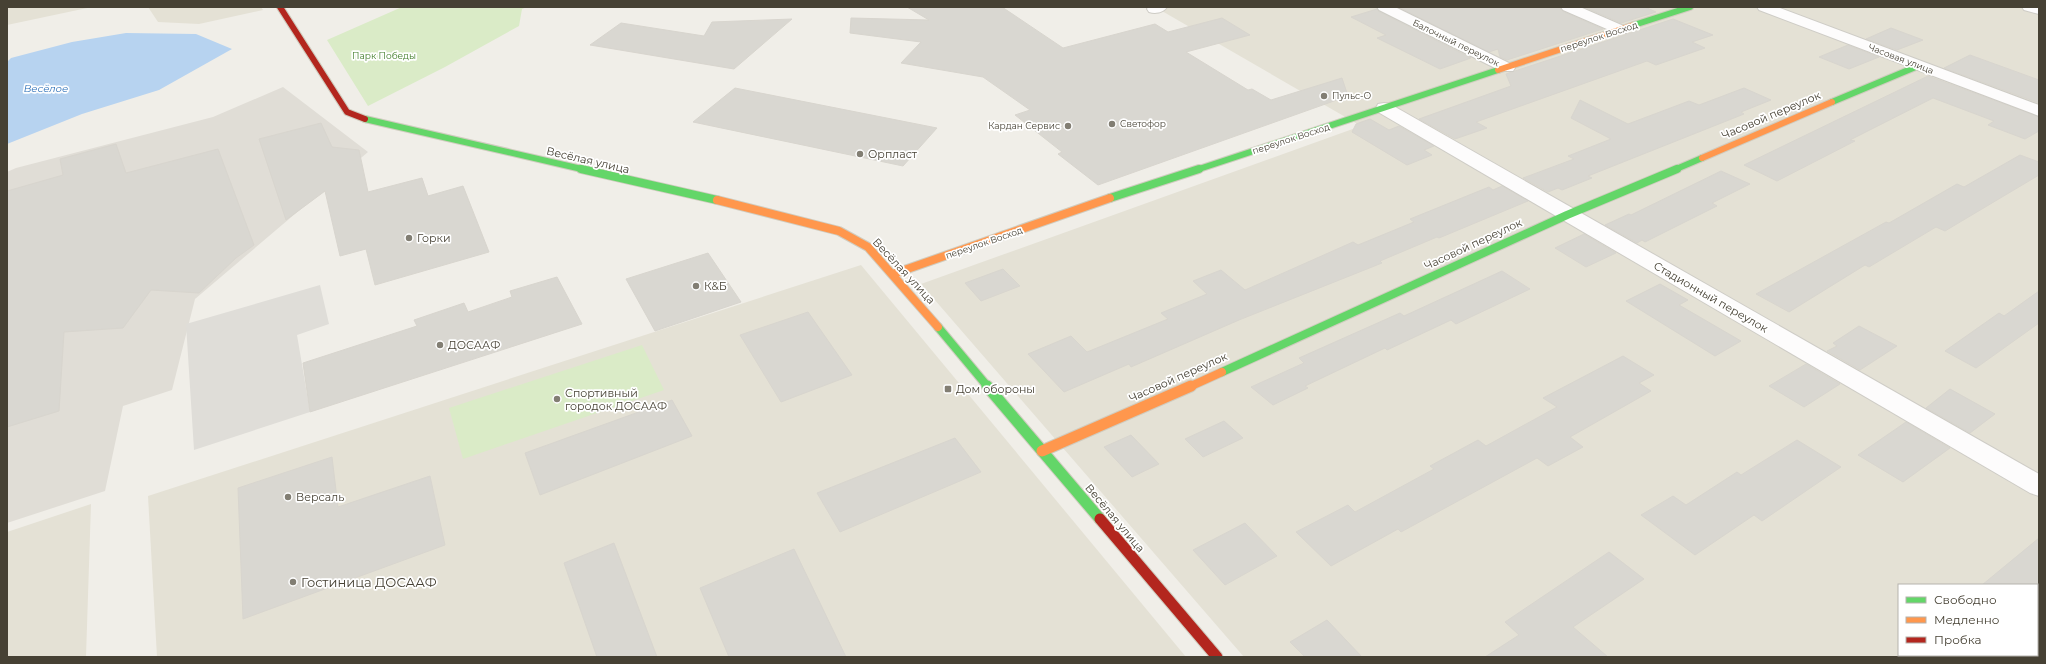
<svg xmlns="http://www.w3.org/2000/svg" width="2046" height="664" font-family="Montserrat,sans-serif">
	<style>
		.residential { fill: #e4e1d5; fill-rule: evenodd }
		.industrial { fill: #e0ddd6 }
		.green { fill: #daebc7 }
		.parking { fill: #dfddd8 }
		.water { fill: #b7d3f0 }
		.building { fill: #d9d7d1; stroke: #d8d5ce }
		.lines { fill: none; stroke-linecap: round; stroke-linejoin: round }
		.street-casing { stroke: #ceccc6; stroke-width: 2 }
		.fast-far2-casing { stroke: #d0ccbf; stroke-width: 8 }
		.fast-far1-casing { stroke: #d0ccbf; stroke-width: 10 }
		.fast-casing { stroke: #d0ccbf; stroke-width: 13 }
		.slow-far2-casing { stroke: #d0ccbf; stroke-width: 8 }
		.slow-far1-casing { stroke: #d0ccbf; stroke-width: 10 }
		.slow-casing { stroke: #d0ccbf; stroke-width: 13 }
		.jam-far1-casing { stroke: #d0ccbf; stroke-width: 8 }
		.jam-casing { stroke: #d0ccbf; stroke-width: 13 }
		.street { fill: #fdfcfc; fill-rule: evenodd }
		.fast-far2 { stroke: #63d668; stroke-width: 6 }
		.fast-far1 { stroke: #63d668; stroke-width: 8 }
		.fast { stroke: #63d668; stroke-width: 11 }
		.slow-far2 { stroke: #ff974d; stroke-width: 6 }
		.slow-far1 { stroke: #ff974d; stroke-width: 8 }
		.slow { stroke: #ff974d; stroke-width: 11 }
		.jam-far1 { stroke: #b3261e; stroke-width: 6 }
		.jam { stroke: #b3261e; stroke-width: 11 }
		.poi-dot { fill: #827e73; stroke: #fff; stroke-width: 1.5 }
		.labels { text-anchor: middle; stroke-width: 3.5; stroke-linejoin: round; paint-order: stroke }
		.far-street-label { font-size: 9px; fill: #464134; stroke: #fff }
		.far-park-label { font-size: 9px; fill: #3d7a25; stroke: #fff }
		.far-poi-label { font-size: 9px; fill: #464134; stroke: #fff; text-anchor: start }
		.far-water-label { font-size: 10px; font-style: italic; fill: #296db6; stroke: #fff }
		.street-label { font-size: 11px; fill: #464134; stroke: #fff }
		.poi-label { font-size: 11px; fill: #464134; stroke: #fff; text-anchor: start }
		.near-poi-label { font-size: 13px; fill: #464134; stroke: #fff; text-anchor: start }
	</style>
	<rect width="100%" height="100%" fill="#f0eee8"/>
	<!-- residential -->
	<g class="residential">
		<path d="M7 7H92L7 25Z"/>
		<path d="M148 7H261L263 10 199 24 158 22Z"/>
		<path d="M1155 7H2039V657H1244L921 284 1361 126ZM1899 585H2037V655H1899Z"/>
		<path d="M861 265 1186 657H157L148 496Z"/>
		<path d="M91 504 86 657H7V532Z"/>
	</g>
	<!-- industrial -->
	<path class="industrial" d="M283 87 368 152 195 299 172 390 123 406 105 491 7 523V172L16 168 213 117Z"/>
	<!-- green -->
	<g class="green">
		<path d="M402 7H527L522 9 519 26 445 67 368 106 327 40Z"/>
		<path d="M642 345 664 390 463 459 449 408Z"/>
	</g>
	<!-- parking -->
	<path class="parking" d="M320 285 329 324 297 335 310 412 194 450 186 324Z"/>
	<!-- water -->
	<path class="water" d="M126 33 196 34 232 49 159 90 82 114 7 144V62L11 58 72 42Z"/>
	<!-- building -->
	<g class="building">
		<path d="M907 7H1002L1063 48 1155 24 1168 32 1222 18 1250 35 1186 52 1248 90 1252 89 1271 100 1342 78 1348 96 1098 185 1058 154 1062 152 1015 115 1030 110 983 77 901 63 921 42 850 33 851 18 929 20Z"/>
		<path d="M1398 7H1560L1562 11 1603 29 1507 60 1500 57 1498 49 1489 52Z"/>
		<path d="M1584 7H1645L1656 12 1621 23Z"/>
		<path d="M1377 9 1378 11 1471 58 1440 69 1377 38 1386 35 1351 17Z"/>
		<path d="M792 19 734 69 590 45 621 23 704 36 712 22Z"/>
		<path d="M1673 19 1713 35 1692 42 1705 48 1656 65 1647 61 1476 122 1487 128 1455 139 1419 119 1511 86 1506 74Z"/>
		<path d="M1891 28 1923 40 1897 50 1866 39Z"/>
		<path d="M1848 45 1879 57 1849 69 1819 57Z"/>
		<path d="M1970 55 2039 80V103L1944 68Z"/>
		<path d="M1928 76 2039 117V131L2025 139 1988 125 1994 121 1933 98 1850 140 1855 141 1777 181 1744 165Z"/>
		<path d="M735 88 937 128 903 166 693 122Z"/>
		<path d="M1744 88 1771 100 1741 112 1744 114 1588 176 1592 178 1562 190 1558 188 1548 192 1523 178 1574 159 1568 156 1611 139 1571 118 1580 100 1628 124 1689 101 1699 105Z"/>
		<path d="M1370 119 1389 130 1399 126 1434 146 1424 150 1432 155 1407 165 1352 132 1356 124Z"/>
		<path d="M321 123 332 147 359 150 368 192 422 178 428 196 463 186 489 252 375 285 366 249 340 256 325 191 286 220 259 139Z"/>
		<path d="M116 144 126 173 218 149 254 245 236 258 199 293 151 290 123 328 64 332 59 411 7 427V191L63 175 60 159Z"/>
		<path d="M2020 155 2039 162V175L1945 231 1936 227 1869 267 1865 265 1789 312 1756 294 1886 222 1889 223 1957 184 1964 187Z"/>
		<path d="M1721 171 1750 184 1712 203 1717 206 1645 242 1642 240 1637 243 1605 225 1629 214 1631 215Z"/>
		<path d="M1502 186 1528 201 1439 238 1437 237 1380 261 1382 263 1239 320 1131 367 1129 364 1064 392 1028 354 1071 336 1087 352 1168 319 1161 313 1207 294 1193 281 1221 270 1245 290 1353 242 1358 245 1414 222 1410 219 1489 187 1493 190Z"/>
		<path d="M1584 234 1616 253 1586 267 1555 248Z"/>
		<path d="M708 253 741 302 655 331 626 279Z"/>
		<path d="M1003 269 1020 286 981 301 965 283Z"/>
		<path d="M1502 271 1530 289 1456 324 1451 320 1387 350 1385 348 1305 386 1308 388 1273 405 1251 387 1304 363 1299 358 1400 313 1404 316Z"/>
		<path d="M557 277 582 324 310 412 303 363 417 326 414 320 464 303 468 312 512 297 510 291Z"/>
		<path d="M1660 284 1688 300 1679 305 1741 341 1715 356 1626 301Z"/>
		<path d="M2039 291V323L1976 368 1945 351 1999 313 2004 316Z"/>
		<path d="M808 312 852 375 781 402 740 335Z"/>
		<path d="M1859 326 1897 346 1860 370 1827 351 1837 346 1833 343Z"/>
		<path d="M1623 356 1654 375 1639 383 1651 391 1570 437 1583 447 1548 466 1537 458 1401 532 1398 529 1331 566 1296 532 1348 505 1355 512 1434 469 1430 466 1478 440 1486 446 1557 407 1543 398Z"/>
		<path d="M1806 364 1840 384 1804 407 1769 386Z"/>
		<path d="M1950 389 1995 414 1970 433 1926 408Z"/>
		<path d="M672 400 692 436 540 495 525 453Z"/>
		<path d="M1224 421 1243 438 1203 457 1185 439Z"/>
		<path d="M1906 422 1950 448 1903 482 1858 455Z"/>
		<path d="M1131 435 1159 464 1132 477 1104 447Z"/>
		<path d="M955 438 981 472 840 532 817 493Z"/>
		<path d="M1797 440 1841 467 1762 521 1754 515 1695 555 1641 515 1673 496 1686 505 1737 472 1741 475Z"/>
		<path d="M332 457 338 507 430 476 445 545 243 619 238 488Z"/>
		<path d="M1245 523 1277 556 1225 585 1193 550Z"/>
		<path d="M2039 538V585H1982Z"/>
		<path d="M614 543 657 657H597L564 563Z"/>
		<path d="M794 549 846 657H729L700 588Z"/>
		<path d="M1609 552 1644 579 1573 627 1608 657H1485L1519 635 1505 622Z"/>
		<path d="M1327 620 1362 657H1305L1290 642Z"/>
	</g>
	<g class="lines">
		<defs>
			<g id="street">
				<path d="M1148 7H1167C1163 13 1155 14 1149 12L1147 9Z"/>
				<path d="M1377 7H1395L1513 65 1515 68 1513 71H1501L1379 10Z"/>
				<path d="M1561 7H1580L1626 27 1628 30 1626 33H1616L1563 10Z"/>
				<path d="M1757 7H1777L2039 105V116L1759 10Z"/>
				<path d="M2022 7H2039V14L2024 10Z"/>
				<path d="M1384 103 1390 104 2039 474V496L2030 493 1378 112 1376 108 1378 104Z"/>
			</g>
			<g id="fast-far2">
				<path d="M1634 25 1690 7"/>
				<path d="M1832 102 1918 66"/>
				<path d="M365 119 586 170"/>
				<path d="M1196 170 1498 70"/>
				<path d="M1674 170 1702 158"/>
			</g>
			<g id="fast-far1">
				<path d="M581 169 717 200"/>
				<path d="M1110 198 1199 169"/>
				<path d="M938 327 988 387"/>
				<path d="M1222 372 1567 215 1677 169"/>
			</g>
			<path id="fast" d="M987 386 1100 519"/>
			<g id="slow-far2">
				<path d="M1498 70 1634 25"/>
				<path d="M1702 158 1832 102"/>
			</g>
			<g id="slow-far1">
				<path d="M717 200 839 231 868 247 938 327"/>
				<path d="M893 274 1110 198"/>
				<path d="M1189 387 1222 372"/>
			</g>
			<path id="slow" d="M1042 451 1191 386"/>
			<path id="jam-far1" d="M280 7 347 112 365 119"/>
			<path id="jam" d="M1100 519 1217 657"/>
		</defs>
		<!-- street casing -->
		<use href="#street" class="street-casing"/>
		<!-- fast-far2 casing -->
		<use href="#fast-far2" class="fast-far2-casing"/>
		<!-- fast-far1 casing -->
		<use href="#fast-far1" class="fast-far1-casing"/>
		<!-- fast casing -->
		<use href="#fast" class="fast-casing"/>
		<!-- slow-far2 casing -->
		<use href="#slow-far2" class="slow-far2-casing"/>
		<!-- slow-far1 casing -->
		<use href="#slow-far1" class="slow-far1-casing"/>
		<!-- slow casing -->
		<use href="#slow" class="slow-casing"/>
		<!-- jam-far1 casing -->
		<use href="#jam-far1" class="jam-far1-casing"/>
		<!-- jam casing -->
		<use href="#jam" class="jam-casing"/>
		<!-- street -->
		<use href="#street" class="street"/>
		<!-- fast-far2 -->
		<use href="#fast-far2" class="fast-far2"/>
		<!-- fast-far1 -->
		<use href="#fast-far1" class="fast-far1"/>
		<!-- fast -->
		<use href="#fast" class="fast"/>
		<!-- slow-far2 -->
		<use href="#slow-far2" class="slow-far2"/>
		<!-- slow-far1 -->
		<use href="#slow-far1" class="slow-far1"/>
		<!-- slow -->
		<use href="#slow" class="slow"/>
		<!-- jam-far1 -->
		<use href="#jam-far1" class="jam-far1"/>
		<!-- jam -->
		<use href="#jam" class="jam"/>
	</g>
	<!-- markers -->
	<g class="poi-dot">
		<circle cx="1324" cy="96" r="4"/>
		<circle cx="1112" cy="124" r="4"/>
		<circle cx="1068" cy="126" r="4"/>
		<circle cx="860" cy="154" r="4"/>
		<circle cx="409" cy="238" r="4"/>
		<circle cx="696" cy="286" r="4"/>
		<circle cx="440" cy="345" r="4"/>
		<rect x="944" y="385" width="8" height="8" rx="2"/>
		<circle cx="557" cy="399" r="4"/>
		<circle cx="288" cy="497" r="4"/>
		<circle cx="293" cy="582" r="4"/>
	</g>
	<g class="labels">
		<!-- far-street labels -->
		<g class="far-street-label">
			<text transform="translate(1599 37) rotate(-18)" y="3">переулок Восход</text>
			<text transform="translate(1456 43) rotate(26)" y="3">Балочный переулок</text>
			<text transform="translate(1901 59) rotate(21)" y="3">Часовая улица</text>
			<text transform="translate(1291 139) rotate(-18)" y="3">переулок Восход</text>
			<text transform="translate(984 243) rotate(-19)" y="3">переулок Восход</text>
		</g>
		<!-- far-park labels -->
		<g class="far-park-label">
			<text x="384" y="59">Парк Победы</text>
		</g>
		<!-- far-poi labels -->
		<g class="far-poi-label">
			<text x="1332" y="99">Пульс-О</text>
			<text x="1120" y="127">Светофор</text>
			<text x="1060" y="129" text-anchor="end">Кардан Сервис</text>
		</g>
		<!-- far-water labels -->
		<g class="far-water-label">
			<text x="46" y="92">Весёлое</text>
		</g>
		<!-- street labels -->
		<g class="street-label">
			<text transform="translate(1771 115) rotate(-23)" y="4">Часовой переулок</text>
			<text transform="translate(588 160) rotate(13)" y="4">Весёлая улица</text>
			<text transform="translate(1473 244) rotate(-25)" y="4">Часовой переулок</text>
			<text transform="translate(904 271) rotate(47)" y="4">Весёлая улица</text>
			<text transform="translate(1711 297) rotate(30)" y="4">Стадионный переулок</text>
			<text transform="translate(1178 377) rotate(-24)" y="4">Часовой переулок</text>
			<text transform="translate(1115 518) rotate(50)" y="4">Весёлая улица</text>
		</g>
		<!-- poi labels -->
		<g class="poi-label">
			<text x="868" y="158">Орпласт</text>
			<text x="417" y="242">Горки</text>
			<text x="704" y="290">К&amp;Б</text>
			<text x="448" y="349">ДОСААФ</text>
			<text x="956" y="393">Дом обороны</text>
			<text x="565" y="397">Спортивный<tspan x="565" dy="13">городок ДОСААФ</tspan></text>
			<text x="296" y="501">Версаль</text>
		</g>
		<!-- near-poi labels -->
		<g class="near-poi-label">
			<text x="301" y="587">Гостиница ДОСААФ</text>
		</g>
	</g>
	<!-- border -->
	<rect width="2046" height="664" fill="none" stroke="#464134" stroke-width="16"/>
	<!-- legend -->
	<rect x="1898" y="584" width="140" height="72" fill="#ffffff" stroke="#b5b3ae"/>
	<rect x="1906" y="597" width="20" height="6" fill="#63d668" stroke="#b5b3ae"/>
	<text x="1934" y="604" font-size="12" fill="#464134">Свободно</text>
	<rect x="1906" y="617" width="20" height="6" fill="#ff974d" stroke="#b5b3ae"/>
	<text x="1934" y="624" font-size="12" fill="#464134">Медленно</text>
	<rect x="1906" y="637" width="20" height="6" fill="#b3261e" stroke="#b5b3ae"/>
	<text x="1934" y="644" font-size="12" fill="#464134">Пробка</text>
</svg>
